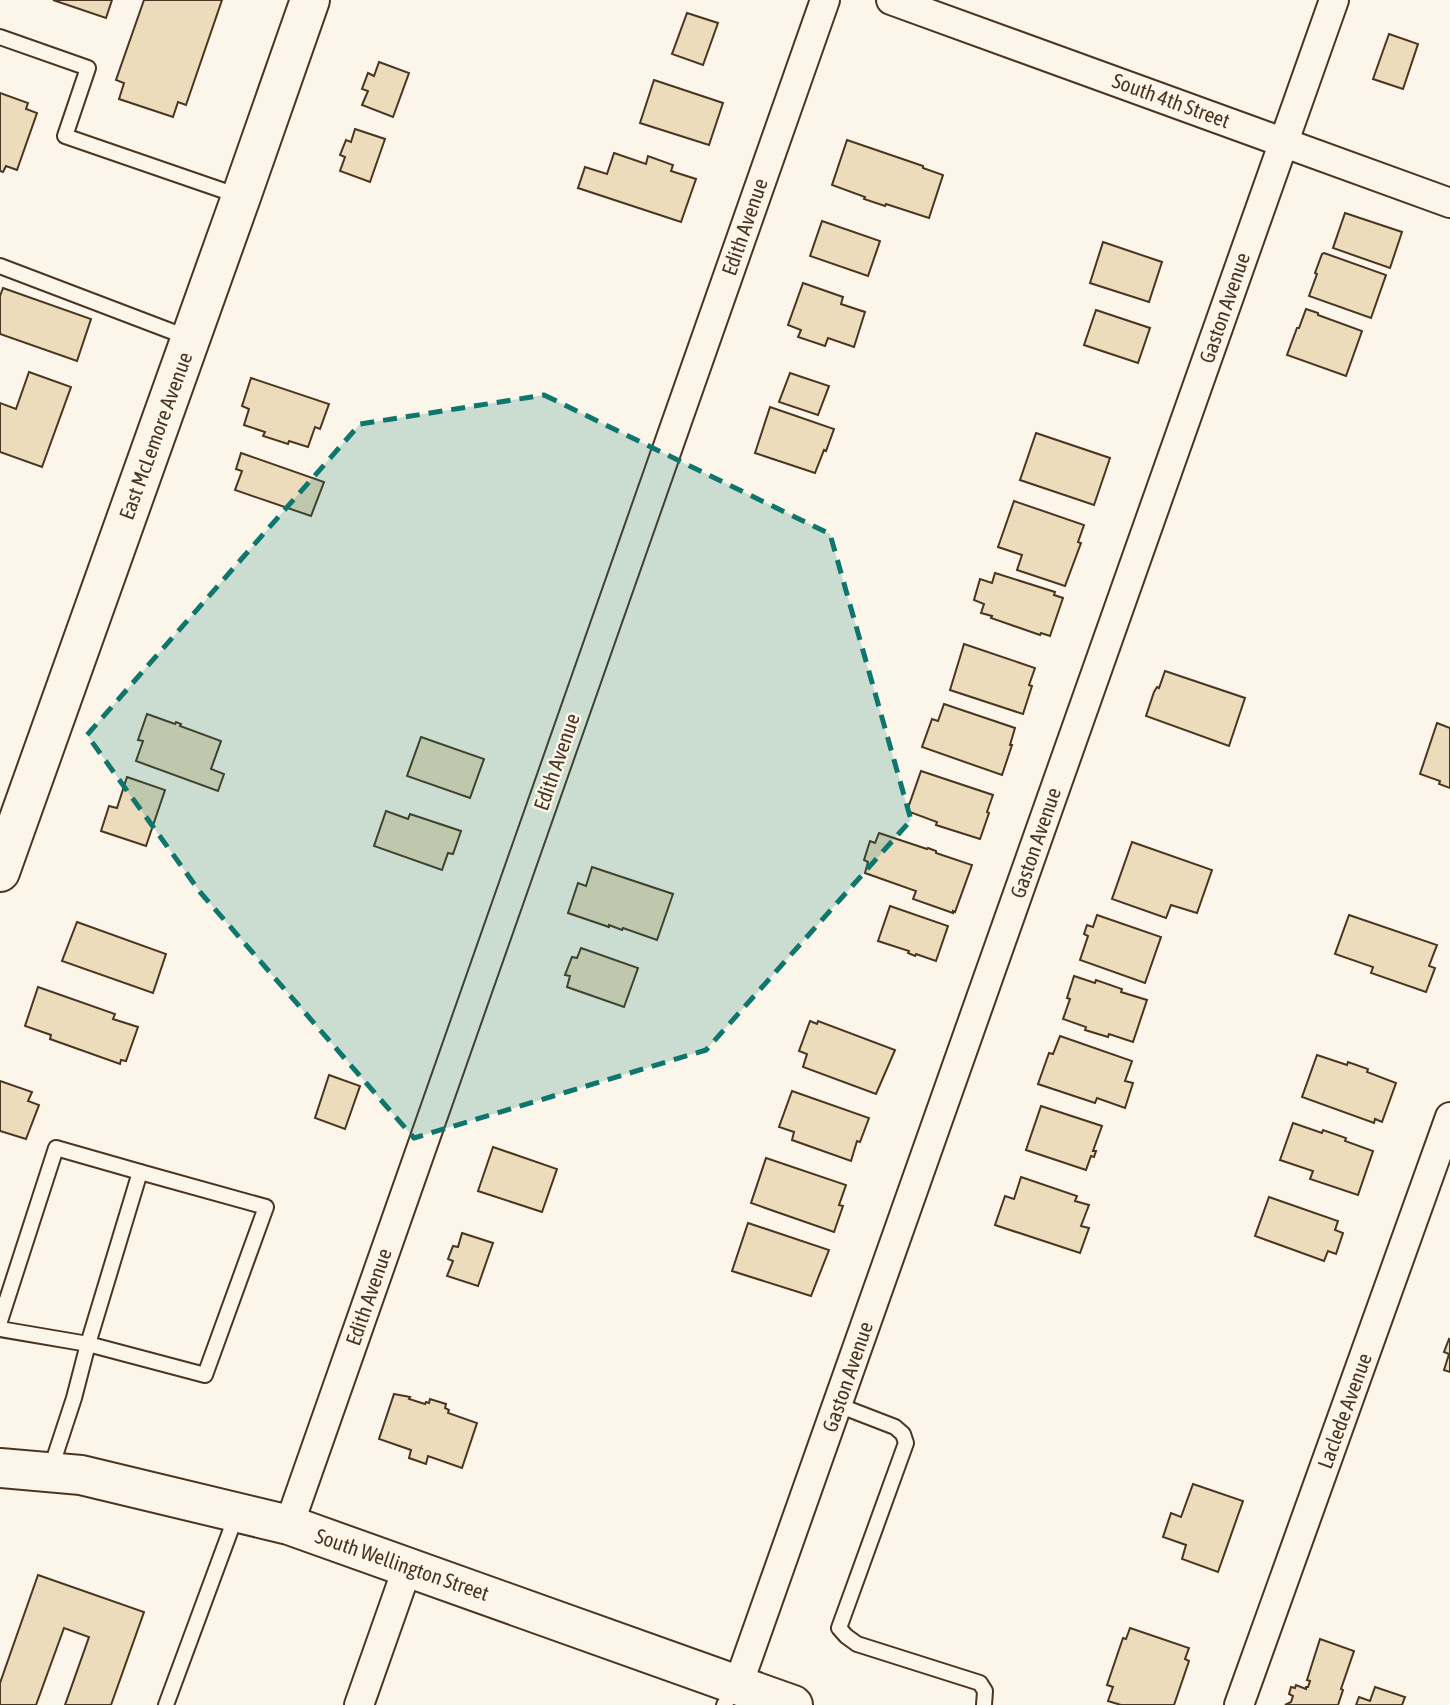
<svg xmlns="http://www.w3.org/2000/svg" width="1450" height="1705" font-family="'Asap Condensed',sans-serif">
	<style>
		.building { fill: #ecdcbc; stroke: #4a3520; stroke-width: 2 }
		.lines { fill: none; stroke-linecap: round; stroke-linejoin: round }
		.lane-casing { stroke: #4a3520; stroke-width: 18 }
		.street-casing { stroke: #4a3520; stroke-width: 32 }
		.secondary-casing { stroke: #4a3520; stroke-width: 42 }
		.lane { stroke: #fbf6e9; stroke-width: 14 }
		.street { stroke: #fbf6e9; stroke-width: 28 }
		.secondary { stroke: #fbf6e9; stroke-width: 38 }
		.marked { fill: #0f766e; fill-opacity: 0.2; stroke: #0f766e; stroke-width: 5; stroke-dasharray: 14 9; stroke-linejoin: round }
		.labels { text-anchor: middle; stroke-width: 5; stroke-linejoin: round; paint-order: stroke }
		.street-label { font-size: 21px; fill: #4a3520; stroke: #fbf6e9 }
	</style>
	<rect width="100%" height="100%" fill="#fbf6e9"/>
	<!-- building -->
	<g class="building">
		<path d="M53 0H112L106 18Z"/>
		<path d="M144 0H222L186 105 178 102 173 117 119 99 124 83 116 80Z"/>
		<path d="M687 13 718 23 703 65 672 54Z"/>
		<path d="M1389 34 1418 44 1403 89 1373 79Z"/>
		<path d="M379 62 409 73 393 117 362 105 368 91 362 89 368 73 374 76Z"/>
		<path d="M654 80 723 103 709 145 640 123Z"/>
		<path d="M0 93 28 103 26 109 37 113 17 170 6 166 3 172 0 171Z"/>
		<path d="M355 129 385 139 370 182 340 171 345 157 340 155 346 140 351 142Z"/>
		<path d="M847 140 923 166V168L943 175 929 218 886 204 885 206 864 199 865 197 832 185Z"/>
		<path d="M614 153 646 164 648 156 673 165 671 171 696 179 681 222 578 188 585 167 607 174Z"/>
		<path d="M1345 213 1402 232 1390 268 1333 248Z"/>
		<path d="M822 221 880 241 868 276 810 256Z"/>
		<path d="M1103 242 1162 262 1149 302 1090 283Z"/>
		<path d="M1324 253 1386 275 1371 318 1309 296 1317 274 1315 273 1322 254Z"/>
		<path d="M803 283 843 297 841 304 865 312 854 347 828 338 825 346 798 337 801 330 788 325Z"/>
		<path d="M3 288 91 319 77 361 0 334V296Z"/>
		<path d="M1306 309 1318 313V315L1362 331 1346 376 1287 355 1297 328H1299Z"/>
		<path d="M1096 310 1150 328 1138 363 1084 345Z"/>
		<path d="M29 372 71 387 42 467 0 452V403L16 409Z"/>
		<path d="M790 373 829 386 818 415 779 402Z"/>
		<path d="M251 378 329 404 320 429 315 427 308 447 289 441 288 444 263 436 265 432 244 425 249 409 242 406Z"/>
		<path d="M770 407 834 429 826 451 824 450 815 473 755 453Z"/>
		<path d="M1036 433 1110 458 1094 505 1020 480Z"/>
		<path d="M241 453 324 482 311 516 235 490 242 471 236 469Z"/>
		<path d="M1014 501 1084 525 1078 542 1081 543 1065 586 1017 570 1022 555 998 547Z"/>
		<path d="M995 573 1055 592 1054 595 1063 598 1050 636 1041 633 1040 635 991 618 992 616 981 613 984 604 974 600 980 579 992 583Z"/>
		<path d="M964 644 1035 668 1029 685 1032 686 1023 714 950 690Z"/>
		<path d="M1165 671 1245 698 1229 746 1146 716 1154 692 1157 687 1159 688Z"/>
		<path d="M944 704 1015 728 1010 745H1012L1002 775 922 747 932 719 938 721Z"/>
		<path d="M147 714 175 724 176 722 181 724 180 726 221 741 211 769 224 774 218 791 136 761 143 741 138 740Z"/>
		<path d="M1437 723 1450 728V788L1439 784 1440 781 1420 774Z"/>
		<path d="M421 737 484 759 470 798 407 776Z"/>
		<path d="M921 771 993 795 987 812 989 813 980 839 936 825 937 822 907 811Z"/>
		<path d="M127 777 165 790 146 846 101 831 109 806 117 808Z"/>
		<path d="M386 811 408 819 410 814 461 831 453 854 448 853 442 870 374 846Z"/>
		<path d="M879 833 927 849 928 848 936 851V853L972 865 955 912 953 911V913L913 899 916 891 865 873 868 862 864 860 870 841 875 843Z"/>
		<path d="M1132 842 1212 870 1197 913 1171 905 1166 918 1112 899Z"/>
		<path d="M592 867 673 894 657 940 623 928 622 930 609 925V927L568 913 578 883 586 886Z"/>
		<path d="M890 906 948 926 936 961 916 954 915 956 908 953 909 951 878 941Z"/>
		<path d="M1097 915 1161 937 1145 983 1080 960 1088 936 1084 934 1087 925 1093 927Z"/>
		<path d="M1349 915 1437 945 1429 966 1435 968 1426 992 1371 973 1373 967 1335 954Z"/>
		<path d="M77 922 166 954 153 993 62 961Z"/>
		<path d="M581 948 638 968 624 1007 567 987 570 976 565 975 572 957 577 958Z"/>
		<path d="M1074 976 1095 983 1096 980 1122 989 1121 992 1147 1000 1133 1042 1109 1034 1108 1037 1085 1030 1086 1027 1063 1019 1070 999 1067 998Z"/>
		<path d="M38 987 115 1014 113 1019 138 1027 126 1061 121 1060 120 1064 50 1039 51 1035 25 1026Z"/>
		<path d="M810 1021 817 1024 818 1021 895 1050 876 1094 803 1067 807 1054 799 1051Z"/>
		<path d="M1060 1036 1132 1061 1125 1081 1133 1083 1125 1108 1097 1098 1095 1103 1038 1084 1049 1053 1053 1054Z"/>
		<path d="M1317 1055 1347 1065 1348 1062 1368 1069 1367 1072 1396 1083 1382 1122 1375 1119 1374 1123 1302 1097Z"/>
		<path d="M329 1075 360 1086 345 1129 315 1118Z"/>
		<path d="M0 1081 32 1092 28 1101 39 1105 26 1139 0 1131Z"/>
		<path d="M792 1091 869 1118 860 1142 857 1141 851 1161 792 1140 794 1132 779 1127Z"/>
		<path d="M1041 1106 1102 1126 1093 1151H1096L1094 1157 1091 1156 1086 1170 1026 1150Z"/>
		<path d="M1293 1123 1322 1133 1323 1130 1346 1138 1345 1141 1373 1151 1358 1195 1310 1179 1313 1171 1280 1160Z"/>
		<path d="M493 1147 557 1169 542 1212 478 1191Z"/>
		<path d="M766 1158 846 1185 839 1205 843 1206 834 1232 751 1203Z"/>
		<path d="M1021 1177 1077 1196 1075 1201 1089 1205 1081 1226 1089 1228 1080 1253 995 1225 1005 1196 1014 1199Z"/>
		<path d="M1269 1197 1338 1221 1335 1230 1343 1233 1336 1254 1328 1251 1324 1261 1255 1236Z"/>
		<path d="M748 1223 829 1250 811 1296 732 1271Z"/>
		<path d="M462 1233 493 1243 478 1286 447 1276 453 1261 448 1259 453 1246 458 1247Z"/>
		<path d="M1449 1339 1450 1340V1372L1444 1370 1449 1354 1444 1352Z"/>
		<path d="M394 1394 410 1397 409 1399 425 1404 426 1402 429 1403 430 1399 446 1404 445 1408 449 1410 448 1413 477 1423 462 1468 428 1456 426 1464 409 1458 411 1450 379 1439Z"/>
		<path d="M1193 1484 1243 1501 1218 1572 1182 1559 1186 1545 1163 1537 1171 1513 1181 1517Z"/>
		<path d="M38 1575 144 1612 111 1705H65L89 1637 64 1628 36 1705H0V1683Z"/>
		<path d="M1130 1628 1189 1648 1185 1659 1189 1661 1174 1705H1121L1108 1701 1113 1687 1107 1685 1123 1638 1126 1639Z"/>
		<path d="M1320 1639 1354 1651 1341 1689 1343 1690 1338 1705H1285L1291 1702 1293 1696 1289 1694 1291 1687 1295 1688 1296 1685 1306 1689V1687H1308L1310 1681 1307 1680Z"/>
		<path d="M1375 1687 1405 1697 1402 1705H1356L1359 1697 1370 1701Z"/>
	</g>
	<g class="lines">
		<defs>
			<g id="lane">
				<path d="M0 37 88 68 65 136 239 196"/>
				<path d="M0 266 189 338"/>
				<path d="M0 1321 56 1148 140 1172"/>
				<path d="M0 1329 88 1344 205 1375 266 1207 140 1172 88 1344 74 1398 50 1471"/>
				<path d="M838 1405 895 1427 903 1434 906 1443 839 1628 846 1636 857 1644 980 1683 985 1691 984 1705"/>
				<path d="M166 1705 237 1513"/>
				<path d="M724 1705 737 1686"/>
			</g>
			<g id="street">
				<path d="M891 0 1450 203"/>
				<path d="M289 1525 825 0"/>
				<path d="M738 1685 1334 0"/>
				<path d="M359 1705 408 1566"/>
				<path d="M1239 1705 1450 1117"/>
			</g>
			<g id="secondary">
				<path d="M0 872 241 197 310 0"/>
				<path d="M0 1468 81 1475 289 1525 793 1705"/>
			</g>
		</defs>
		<!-- lane casing -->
		<use href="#lane" class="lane-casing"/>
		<!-- street casing -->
		<use href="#street" class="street-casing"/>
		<!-- secondary casing -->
		<use href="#secondary" class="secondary-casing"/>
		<!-- lane -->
		<use href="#lane" class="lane"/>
		<!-- street -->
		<use href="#street" class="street"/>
		<!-- secondary -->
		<use href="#secondary" class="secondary"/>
	</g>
	<!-- marked area -->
	<path class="marked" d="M544 395 830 534 911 820 706 1050 414 1138 200 892 87 735 360 424Z"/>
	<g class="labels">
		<!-- street labels -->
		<g class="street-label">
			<text transform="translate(1171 101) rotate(20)" y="7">South 4th Street</text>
			<text transform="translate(745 227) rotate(-71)" y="7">Edith Avenue</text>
			<text transform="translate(1225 308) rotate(-71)" y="7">Gaston Avenue</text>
			<text transform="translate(156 436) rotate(-70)" y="7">East McLemore Avenue</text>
			<text transform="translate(557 762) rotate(-71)" y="7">Edith Avenue</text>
			<text transform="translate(1036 843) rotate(-71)" y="7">Gaston Avenue</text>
			<text transform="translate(369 1297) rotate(-71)" y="7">Edith Avenue</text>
			<text transform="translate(848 1377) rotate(-71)" y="7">Gaston Avenue</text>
			<text transform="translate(1345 1411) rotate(-70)" y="7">Laclede Avenue</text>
			<text transform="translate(402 1565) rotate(19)" y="7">South Wellington Street</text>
		</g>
	</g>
</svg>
